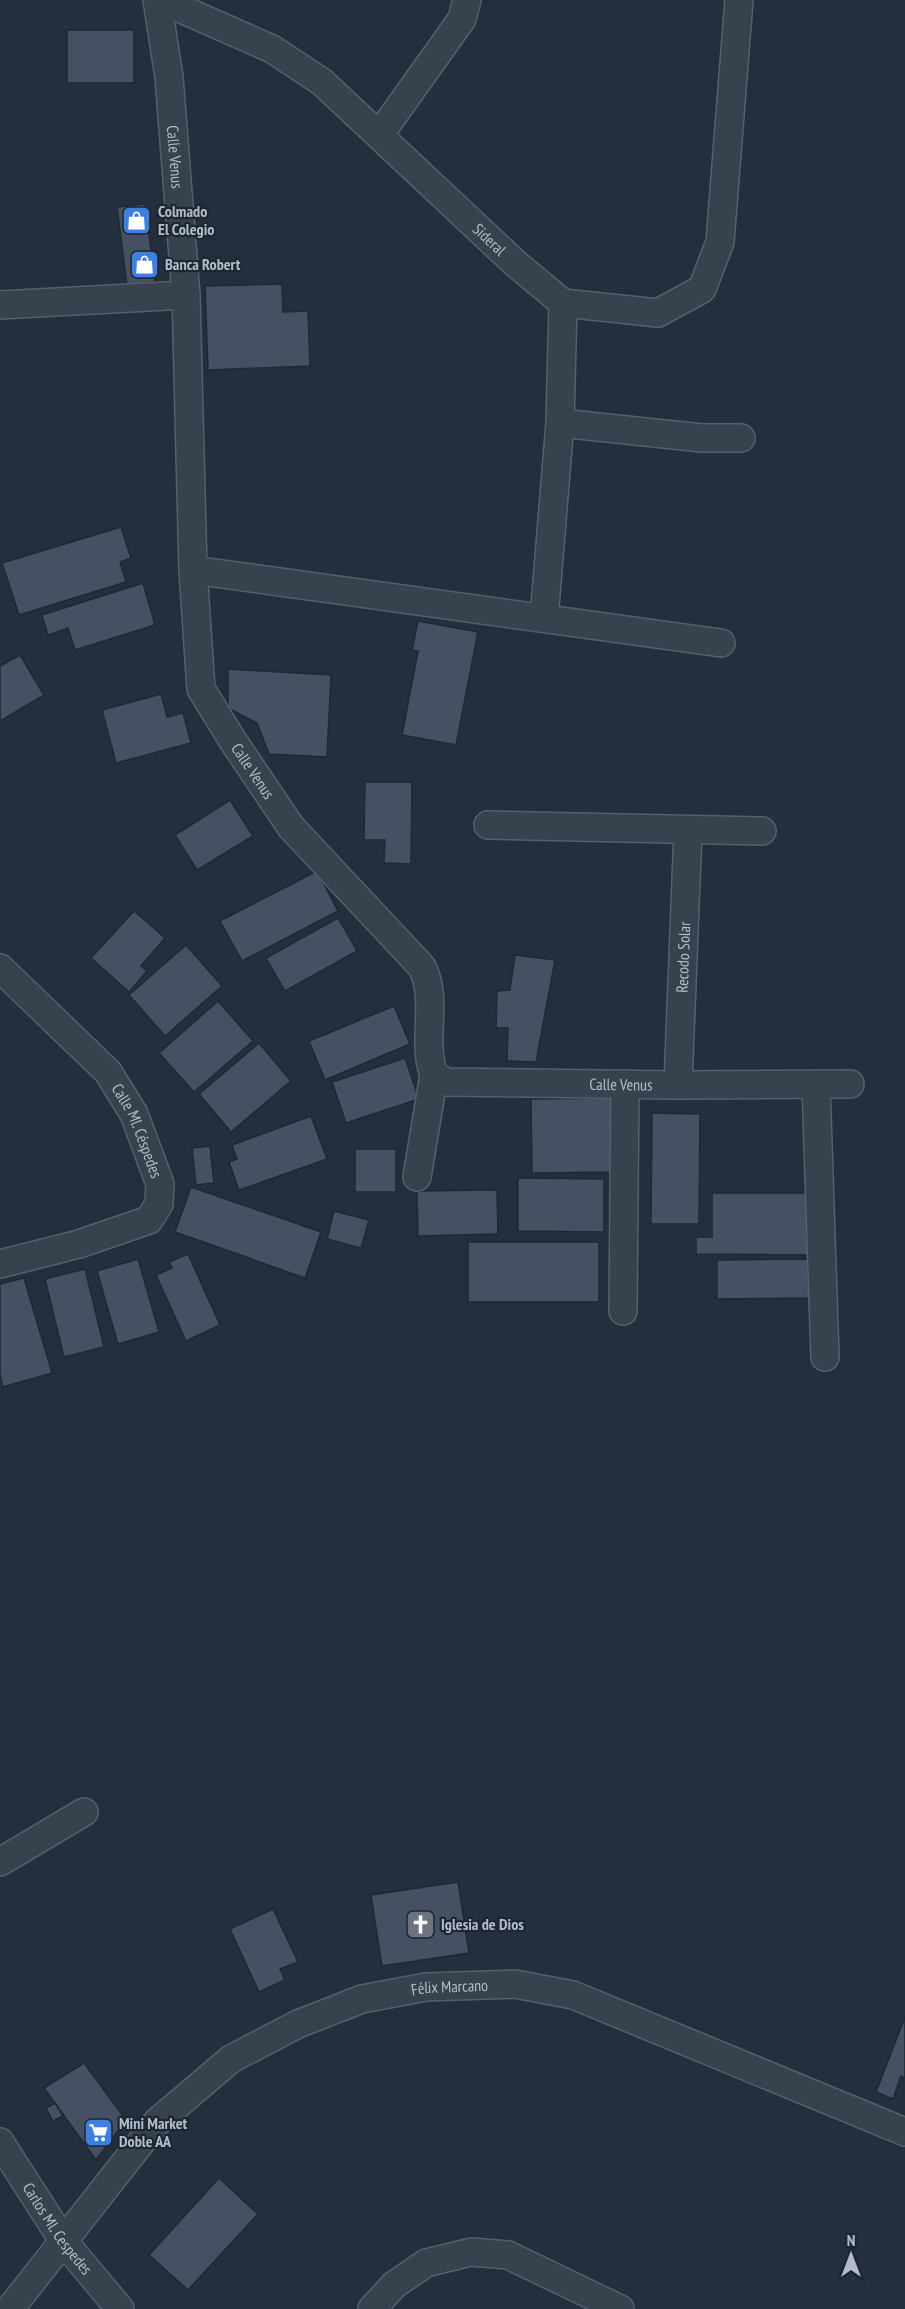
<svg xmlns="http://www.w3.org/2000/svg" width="905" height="2309" font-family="'PT Sans Narrow',sans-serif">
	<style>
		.building { fill: #455162; stroke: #1f2835; stroke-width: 1.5 }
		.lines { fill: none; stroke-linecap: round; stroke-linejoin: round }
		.minor-casing { stroke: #565f6c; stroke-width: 30 }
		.minor { stroke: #38414e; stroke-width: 27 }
		.labels { text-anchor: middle; stroke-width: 4.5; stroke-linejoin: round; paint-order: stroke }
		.street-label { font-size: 16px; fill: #b4bcc9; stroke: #1d2633 }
		.poi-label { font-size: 16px; font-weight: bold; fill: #b4bcc9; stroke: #1d2633; text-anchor: start }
	</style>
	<rect width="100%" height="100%" fill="#242f3e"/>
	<!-- building -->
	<g class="building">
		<rect x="67" y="30" width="67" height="53"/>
		<path d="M145 204 155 282 127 285 117 207Z"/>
		<path d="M282 284 283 312 308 311 310 366 208 370 205 286Z"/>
		<path d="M121 527 131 558 120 562 126 582 19 615 2 563Z"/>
		<path d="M143 583 155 625 75 650 68 628 48 635 42 615Z"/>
		<path d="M418 621 478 632 456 745 402 735 418 651 412 650Z"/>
		<path d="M20 655 44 695 0 721V666Z"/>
		<path d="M228 669 331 675 327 757 269 754 257 723 228 708Z"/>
		<path d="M161 694 167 717 183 713 191 743 116 763 102 710Z"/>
		<path d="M365 782H412L411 864 384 863 385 840H364Z"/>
		<path d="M230 800 253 836 197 870 175 835Z"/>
		<path d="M317 871 338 911 242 961 220 921Z"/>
		<path d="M134 911 165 938 141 966 147 971 129 992 91 958Z"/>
		<path d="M338 918 357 951 285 991 266 958Z"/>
		<path d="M186 945 222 986 165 1036 129 995Z"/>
		<path d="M515 955 555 960 536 1062 507 1061 508 1028H496L497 991 510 990Z"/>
		<path d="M218 1001 253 1041 194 1092 159 1053Z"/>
		<path d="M394 1006 410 1044 325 1080 309 1041Z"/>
		<path d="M259 1043 291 1081 231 1132 199 1094Z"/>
		<path d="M405 1058 419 1099 346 1123 332 1082Z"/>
		<path d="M612 1098V1172L532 1173 531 1099Z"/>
		<path d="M652 1113 700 1114 699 1224H651Z"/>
		<path d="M311 1116 327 1159 239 1190 229 1162 237 1159 232 1145Z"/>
		<path d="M210 1146 214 1183 196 1185 192 1148Z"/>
		<rect x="355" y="1149" width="41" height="43"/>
		<path d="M518 1178 604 1179V1232L518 1231Z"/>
		<path d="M191 1187 321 1232 305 1278 175 1232Z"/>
		<path d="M497 1190 498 1234 418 1236 417 1191Z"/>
		<path d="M712 1193H814V1255L696 1254V1237H712Z"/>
		<path d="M334 1211 369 1220 361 1248 327 1239Z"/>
		<rect x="468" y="1242" width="131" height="60"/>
		<path d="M188 1254 220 1325 186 1341 156 1275 172 1268 169 1262Z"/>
		<path d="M138 1259 159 1332 118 1344 97 1271Z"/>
		<path d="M808 1259 809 1298 717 1299V1260Z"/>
		<path d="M85 1269 104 1347 64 1357 45 1279Z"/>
		<path d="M24 1278 52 1373 3 1387 0 1375V1284Z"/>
		<path d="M458 1882 469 1953 382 1966 371 1895Z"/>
		<path d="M273 1909 298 1962 280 1969 285 1980 259 1992 230 1929Z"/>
		<path d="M905 2017V2078L901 2076 893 2099 876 2092Z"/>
		<path d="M84 2063 126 2120 96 2160 44 2088Z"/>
		<path d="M55 2103 63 2116 53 2121 46 2108Z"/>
		<path d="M219 2178 258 2214 188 2290 149 2255Z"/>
	</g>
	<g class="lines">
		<defs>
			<g id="minor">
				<path id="s1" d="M157 0 169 77 186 295 193 570 201 689 233 741 291 827 422 967C439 1001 421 1040 434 1075L446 1082 678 1085 850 1084"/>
				<path id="s2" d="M161 0 272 49 322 82 515 263 563 303 560 423 544 618"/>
				<path d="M380 134 462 19 467 0"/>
				<path d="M563 303 658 313 702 289 720 242 739 0"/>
				<path d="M0 305 186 295"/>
				<path d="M560 423 702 438H741"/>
				<path d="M193 570 721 643"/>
				<path d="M488 825 762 831"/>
				<path id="s3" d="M0 968 108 1072 134 1114 160 1184 159 1204 149 1220 79 1244 0 1264"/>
				<path d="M816 1084 825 1357"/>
				<path id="s4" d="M678 1085 688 830"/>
				<path d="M417 1177 434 1075"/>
				<path d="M623 1311 625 1084"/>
				<path d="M0 1862 84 1812"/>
				<path id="s5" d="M0 2142 64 2242 120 2309"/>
				<path id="s6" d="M10 2309 157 2122 231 2059 298 2024 362 1999 426 1987 515 1984 573 1995 905 2132"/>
				<path d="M372 2309 394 2285 426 2263 471 2252 508 2255 620 2309"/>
			</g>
		</defs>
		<!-- minor casing -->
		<use href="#minor" class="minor-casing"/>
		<!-- minor -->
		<use href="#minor" class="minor"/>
	</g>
	<!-- icons -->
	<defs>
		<symbol id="shop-square" viewBox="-11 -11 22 22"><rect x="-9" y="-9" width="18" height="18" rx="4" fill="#3f7fe0" stroke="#1d2633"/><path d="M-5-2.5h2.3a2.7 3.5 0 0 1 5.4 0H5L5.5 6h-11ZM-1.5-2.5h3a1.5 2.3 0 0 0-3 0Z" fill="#fff"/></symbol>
		<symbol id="church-square" viewBox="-11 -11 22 22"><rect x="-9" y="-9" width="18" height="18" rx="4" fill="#6b7280" stroke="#1d2633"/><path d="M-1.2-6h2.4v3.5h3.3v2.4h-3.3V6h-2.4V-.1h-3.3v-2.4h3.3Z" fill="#fff"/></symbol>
		<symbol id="supermarket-square" viewBox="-11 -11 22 22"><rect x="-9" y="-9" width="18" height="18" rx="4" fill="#3f7fe0" stroke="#1d2633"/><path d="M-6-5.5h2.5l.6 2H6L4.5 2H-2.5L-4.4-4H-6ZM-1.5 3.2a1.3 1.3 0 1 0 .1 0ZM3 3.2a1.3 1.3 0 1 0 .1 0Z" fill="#fff"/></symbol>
	</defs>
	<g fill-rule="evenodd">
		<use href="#shop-square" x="120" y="204" width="33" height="33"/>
		<use href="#shop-square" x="128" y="248" width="33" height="33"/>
		<use href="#church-square" x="404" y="1908" width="33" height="33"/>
		<use href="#supermarket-square" x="82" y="2116" width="33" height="33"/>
	</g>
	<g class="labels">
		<!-- street labels -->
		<g class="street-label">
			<text dy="6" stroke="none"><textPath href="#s1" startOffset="158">Calle Venus</textPath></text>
			<text dy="6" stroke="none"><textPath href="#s2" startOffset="411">Sideral</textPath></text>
			<text dy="6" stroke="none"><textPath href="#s1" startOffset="788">Calle Venus</textPath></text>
			<text dy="6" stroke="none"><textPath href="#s4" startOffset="128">Recodo Solar</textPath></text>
			<text dy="6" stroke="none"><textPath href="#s1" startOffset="1346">Calle Venus</textPath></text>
			<text dy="6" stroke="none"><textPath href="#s3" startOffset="216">Calle Ml. Céspedes</textPath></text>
			<text dy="6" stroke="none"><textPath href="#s6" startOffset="568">Félix Marcano</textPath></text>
			<text dy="6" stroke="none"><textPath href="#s5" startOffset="104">Carlos Ml. Cespedes</textPath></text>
		</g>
		<!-- poi labels -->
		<g class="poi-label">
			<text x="158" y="217">Colmado<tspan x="158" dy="18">El Colegio</tspan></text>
			<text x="165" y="270">Banca Robert</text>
			<text x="441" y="1930">Iglesia de Dios</text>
			<text x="119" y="2129">Mini Market<tspan x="119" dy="18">Doble AA</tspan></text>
		</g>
	</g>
	<!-- north arrow -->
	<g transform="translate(851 2255)" stroke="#1d2633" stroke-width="4.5" paint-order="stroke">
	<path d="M0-4.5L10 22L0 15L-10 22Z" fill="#b4bcc9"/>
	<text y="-9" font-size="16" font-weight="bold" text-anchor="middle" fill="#b4bcc9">N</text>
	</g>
</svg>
